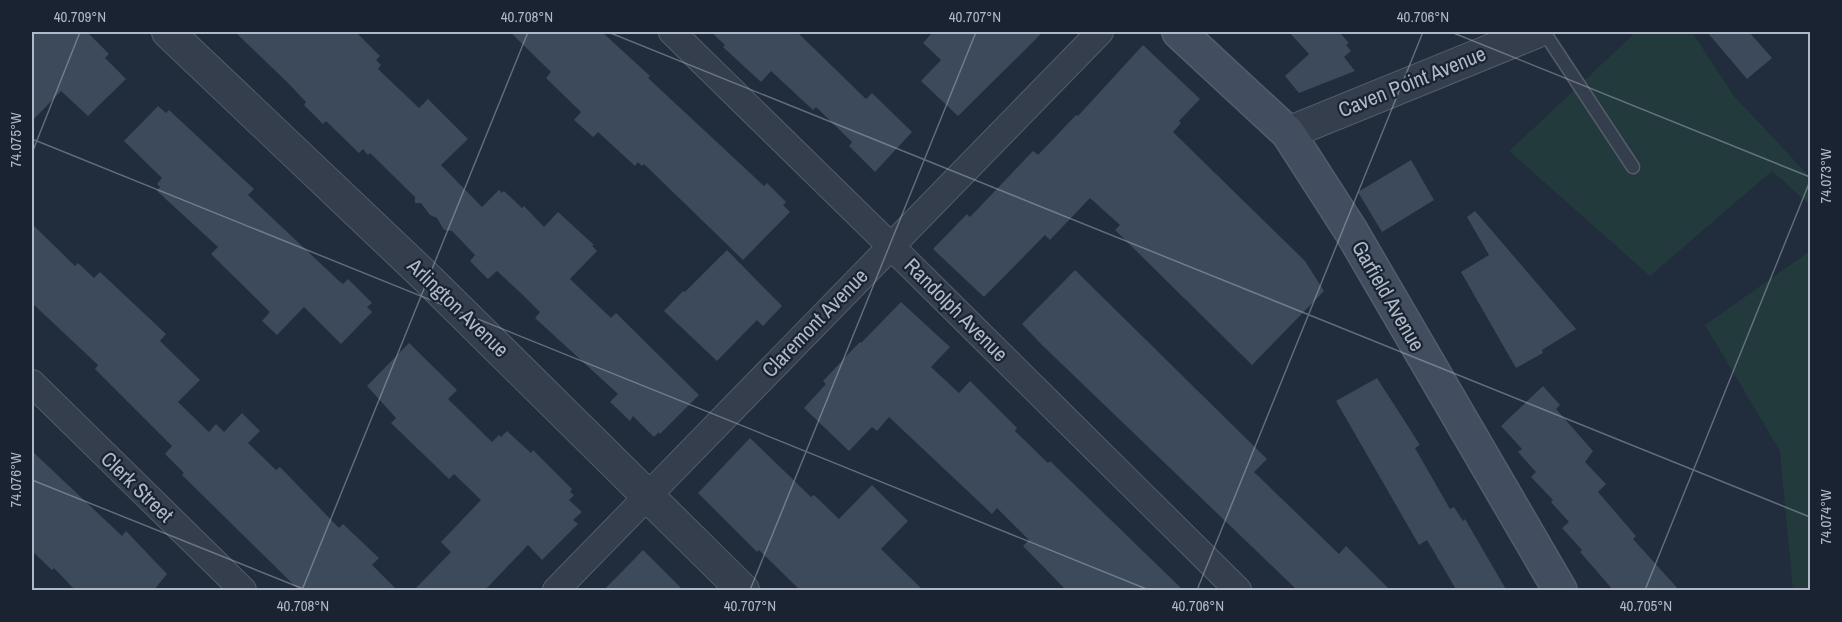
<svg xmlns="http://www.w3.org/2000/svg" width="1842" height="622" font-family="'Archivo Narrow',sans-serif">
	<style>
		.green { fill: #233a3d }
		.building { fill: #3d4a5c }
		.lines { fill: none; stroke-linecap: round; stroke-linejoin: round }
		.service-casing { stroke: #535c6a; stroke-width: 15 }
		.minor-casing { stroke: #535c6a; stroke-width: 28 }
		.tertiary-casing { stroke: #535c6a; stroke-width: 34 }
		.secondary-casing { stroke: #535c6a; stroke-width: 36 }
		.service { stroke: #353e4c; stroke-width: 12 }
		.minor { stroke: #353e4c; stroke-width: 26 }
		.tertiary { stroke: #353e4c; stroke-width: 32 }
		.secondary { stroke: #434d60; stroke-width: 33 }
		.ticks { fill: none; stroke: #b0b9c8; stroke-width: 1.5; stroke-opacity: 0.45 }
		.labels { text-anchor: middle; stroke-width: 4.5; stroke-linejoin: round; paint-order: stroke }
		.street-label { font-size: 21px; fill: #b0b9c8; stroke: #1a2331 }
		.neatline { fill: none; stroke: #b0b9c8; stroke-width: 2 }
		.ticks-label { font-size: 15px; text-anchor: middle; fill: #b0b9c8 }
	</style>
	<rect width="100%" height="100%" fill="#212c3c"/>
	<!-- green -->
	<g class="green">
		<path d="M1636 32H1692L1733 95 1810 177V205L1772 171 1650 276 1509 151Z"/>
		<path d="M1810 251V590H1793L1780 451 1705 325Z"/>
	</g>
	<!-- building -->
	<g class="building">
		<path d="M32 32H87L109 54 105 58 126 79 88 116 61 91 32 121Z"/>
		<path d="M235 32H356L380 56 376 60 381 65 378 69 419 108 428 99 468 139 441 165 482 207 499 190 502 193 504 191 522 208 524 206 544 227 558 212 594 245 592 246 597 251 570 279 611 318 616 313 699 395 660 434 659 432 654 437 633 416 630 421 610 402 618 394 535 318 540 312 525 297 497 271 488 279 470 261 475 255 452 231 444 230 437 218 430 215 421 203H415V197L370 153 368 155 363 149 359 153 326 121 323 124 304 105 306 102 288 83Z"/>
		<path d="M510 32H602L650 76 648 78 764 186 767 183 786 202 783 205 790 212 743 260 644 164 642 166 638 162 635 166 598 132 593 137 574 120 581 112 546 78 551 72Z"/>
		<path d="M711 32H797L866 99 872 93 912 132 875 172 849 146 852 142 816 107 813 110 771 71 761 82 723 47 725 45Z"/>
		<path d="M933 32H1043L958 116 921 81 941 60 923 43Z"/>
		<path d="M1289 32H1339L1349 43 1346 45 1351 51 1344 57 1355 71 1299 93 1285 76 1309 54Z"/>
		<path d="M1707 32H1749L1772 58 1747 79Z"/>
		<path d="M1143 45 1200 99 1179 121 1181 123 1173 132 1305 261 1324 291 1252 365 1115 230 1120 225 1090 198 1050 240 1045 235 984 297 933 249 967 214 970 217 1033 151 1038 155 1076 115 1078 116Z"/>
		<path d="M158 106 166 113 169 110 254 189 248 195 338 280 343 284 348 279 372 303 367 307 372 312 341 344 304 307 277 335 262 321 270 312 211 254 218 247 157 191 160 187 157 184 162 178 124 141Z"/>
		<path d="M1411 160 1434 200 1382 232 1358 192Z"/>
		<path d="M1475 211 1576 329 1542 350 1543 353 1516 368 1461 272 1489 255 1467 217Z"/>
		<path d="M32 224 75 266 78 263 94 278 100 272 166 334 160 341 200 380 178 402 209 432 216 424 224 432 242 413 260 431 248 443 276 470 280 467 339 528 343 524 379 558 372 565 398 591H300L243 535 182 475 184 473 165 454 172 446 95 369 98 365 32 303Z"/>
		<path d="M727 250 782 306 763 326 757 320 717 361 664 311 683 291 685 292Z"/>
		<path d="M1075 270 1267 459 1254 472 1339 554 1346 546 1391 591H1298L1042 345 1022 324Z"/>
		<path d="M901 302 950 347 931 367 959 393 970 381 1017 428 1015 431 1048 463 1050 461 1079 489 1184 591H1067L1023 546 1029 540 997 508 992 514 889 417 877 431 872 427 849 451 804 408 826 384 823 381 854 348 860 342 861 343Z"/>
		<path d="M409 343 457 390 448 399 492 442 499 435 501 437 507 431 531 453 533 450 572 489 570 492 574 495 569 500 582 512 573 520 578 524 542 560 528 545 484 591H413L451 552 441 542 481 500 454 474 449 479 391 423 396 418 367 386Z"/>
		<path d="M1377 378 1420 445 1415 448 1450 509 1454 507 1463 521 1465 519 1507 591H1457L1427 540 1419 545 1336 401Z"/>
		<path d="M1543 386 1560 405 1556 409 1593 451 1585 462 1606 484 1598 492 1636 536 1633 539 1680 591H1614L1580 552 1582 550 1562 528 1569 522 1551 502 1553 500 1531 477 1536 472 1518 452 1522 449 1501 426Z"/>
		<path d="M750 438 811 497 814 495 839 519 872 485 908 521 881 549 924 591H801L759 550 757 552 698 493Z"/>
		<path d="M32 451 122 536 126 531 167 574 153 591H76L54 568 52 570 32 551Z"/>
		<path d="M643 550 684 591H603Z"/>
	</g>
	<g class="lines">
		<defs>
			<path id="service" d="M1544 32 1633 167"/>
			<g id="minor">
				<path d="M672 32 910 265 1238 590"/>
				<path d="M32 383 243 590"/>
				<path d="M556 590 1100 32"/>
			</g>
			<g id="tertiary">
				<path d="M168 32 426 277 743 590"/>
				<path d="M1288 133 1536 32"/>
			</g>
			<path id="secondary" d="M1179 32 1288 133 1351 231 1560 590"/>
		</defs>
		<!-- service casing -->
		<use href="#service" class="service-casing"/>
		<!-- minor casing -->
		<use href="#minor" class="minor-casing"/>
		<!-- tertiary casing -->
		<use href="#tertiary" class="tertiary-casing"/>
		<!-- secondary casing -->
		<use href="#secondary" class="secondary-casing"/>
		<!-- service -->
		<use href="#service" class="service"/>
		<!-- minor -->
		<use href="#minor" class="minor"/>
		<!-- tertiary -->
		<use href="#tertiary" class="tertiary"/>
		<!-- secondary -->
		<use href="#secondary" class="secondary"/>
	</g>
	<!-- ticks -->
	<path class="ticks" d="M608 32 1810 517M1451 32 1810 177M32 139 1149 590M32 153 80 32M32 480 306 590M302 590 528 32M750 590 976 32M1197 590 1423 32M1645 590 1810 181"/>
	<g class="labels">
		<!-- street labels -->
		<g class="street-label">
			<text transform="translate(1412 82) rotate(-22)" y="7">Caven Point Avenue</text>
			<text transform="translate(1388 296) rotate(60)" y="7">Garfield Avenue</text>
			<text transform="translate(458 308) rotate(44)" y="7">Arlington Avenue</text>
			<text transform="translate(956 310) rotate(45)" y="7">Randolph Avenue</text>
			<text transform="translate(815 323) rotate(-46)" y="7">Claremont Avenue</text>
			<text transform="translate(137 487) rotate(44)" y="7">Clerk Street</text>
		</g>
	</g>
	<!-- border -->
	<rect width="1842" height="622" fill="none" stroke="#1a2331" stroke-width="66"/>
	<rect x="33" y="33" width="1776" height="556" class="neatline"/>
	<g class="ticks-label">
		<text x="80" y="22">40.709°N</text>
		<text x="527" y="22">40.708°N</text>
		<text x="975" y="22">40.707°N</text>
		<text x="1423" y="22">40.706°N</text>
		<text transform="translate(16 140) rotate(-90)" y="5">74.075°W</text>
		<text transform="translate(1826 176) rotate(-90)" y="5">74.073°W</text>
		<text transform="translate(16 480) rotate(-90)" y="5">74.076°W</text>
		<text transform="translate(1826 517) rotate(-90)" y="5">74.074°W</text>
		<text x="303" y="611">40.708°N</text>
		<text x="750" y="611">40.707°N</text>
		<text x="1198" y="611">40.706°N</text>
		<text x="1646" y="611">40.705°N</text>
	</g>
</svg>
